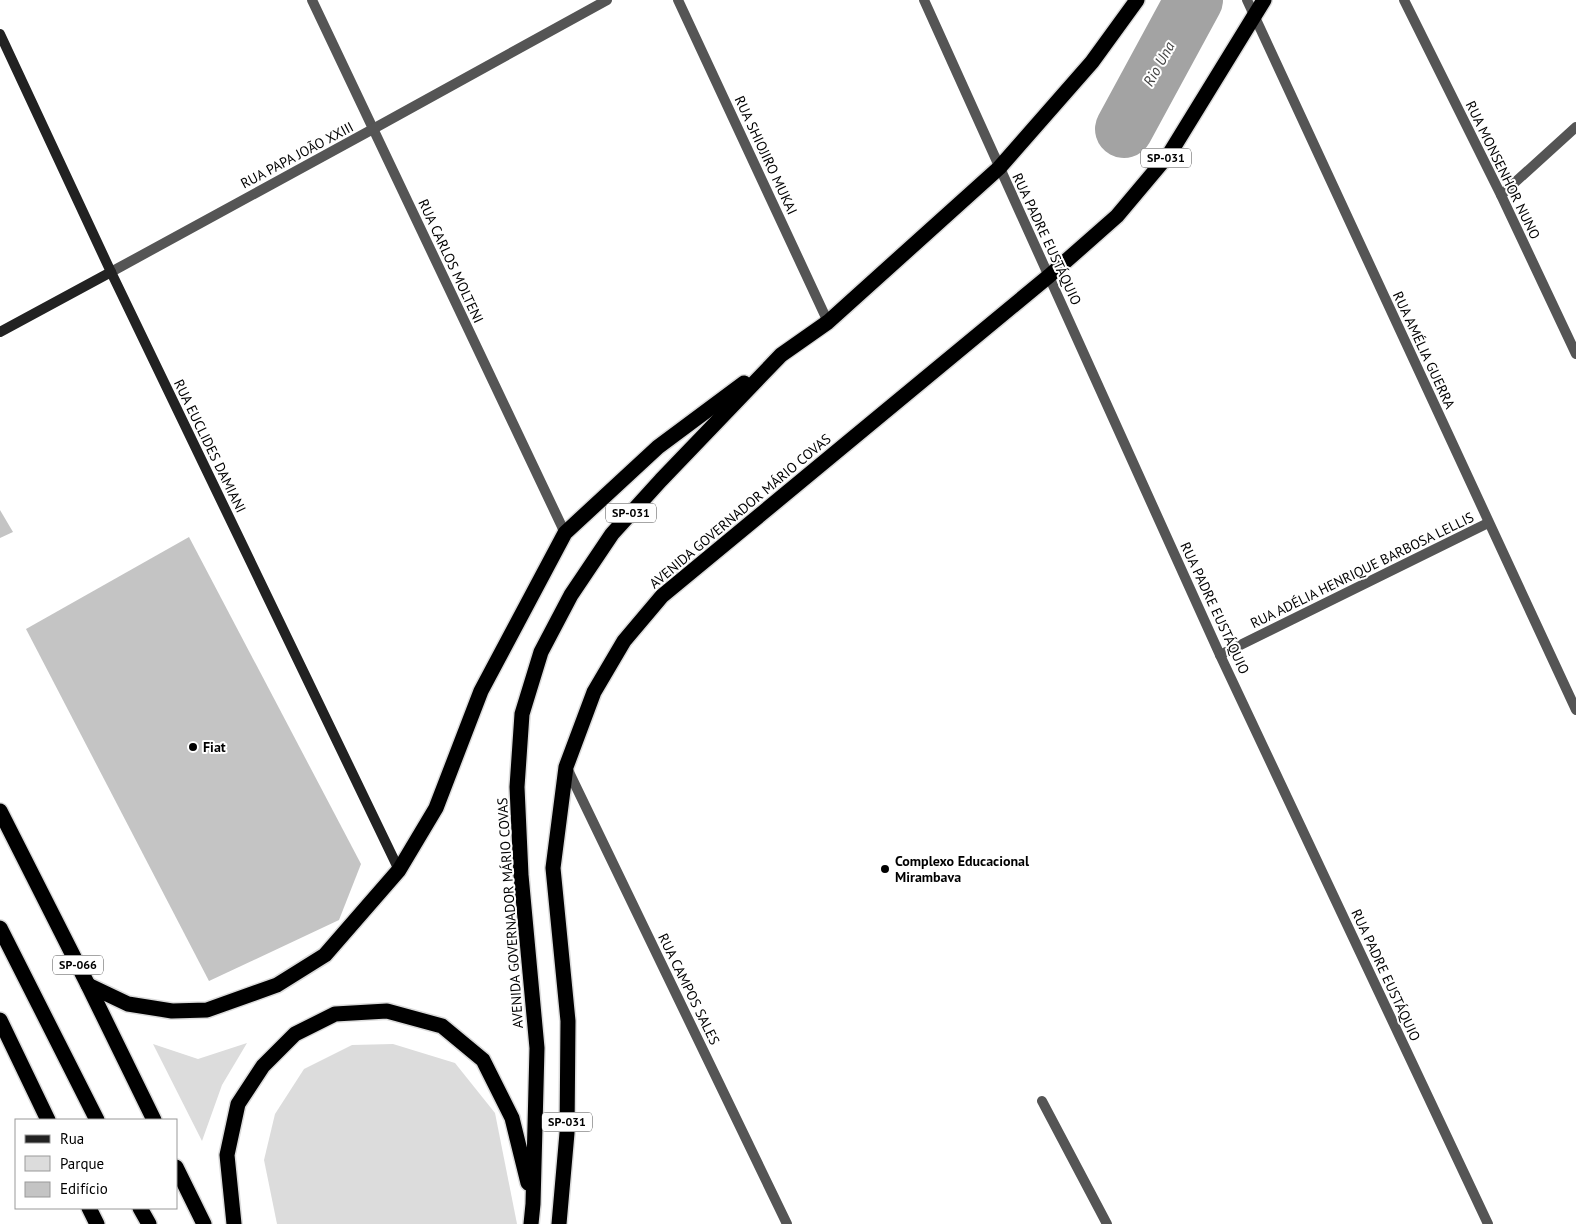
<svg xmlns="http://www.w3.org/2000/svg" width="1576" height="1224" font-family="'PT Sans',sans-serif">
	<style>
		.green { fill: #dcdcdc }
		.lines { fill: none; stroke-linecap: round; stroke-linejoin: round }
		.river { stroke: #a3a3a3; stroke-width: 58 }
		.building { fill: #c4c4c4 }
		.highway-casing { stroke: #dbdbdb; stroke-width: 18 }
		.street { stroke: #555; stroke-width: 10 }
		.secondary { stroke: #222; stroke-width: 10 }
		.highway { stroke: #000; stroke-width: 15 }
		.poi-dot { fill: #000; stroke: #fff; stroke-width: 2 }
		.labels { text-anchor: middle; stroke-width: 4; stroke-linejoin: round; paint-order: stroke }
		.shield { fill: #fff; stroke: #4c4c4c; stroke-width: 1 }
		.shield-label { font-size: 12px; font-weight: bold; fill: #000 }
		.street-label { font-size: 14px; fill: #000; stroke: #fff }
		.poi-label { font-size: 14px; font-weight: bold; fill: #000; stroke: #fff; text-anchor: start }
		.water-label { font-size: 15px; font-style: italic; fill: #444; stroke: #fff }
	</style>
	<rect width="100%" height="100%" fill="#fff"/>
	<!-- green -->
	<g class="green">
		<path d="M247 1043 222 1085 202 1141 153 1044 198 1059Z"/>
		<path d="M393 1044 455 1063 495 1113 517 1224H277L264 1160 275 1114 304 1069 352 1045Z"/>
	</g>
	<g class="lines">
		<!-- river -->
		<path class="river" d="M1124 129 1194 0"/>
	</g>
	<!-- building -->
	<g class="building">
		<path d="M0 510 13 532 0 538Z"/>
		<path d="M189 537 361 864 339 920 209 981 26 629Z"/>
	</g>
	<g class="lines">
		<defs>
			<g id="highway">
				<path d="M0 811 88 985 154 1120"/>
				<path d="M0 928 97 1120"/>
				<path d="M88 985 128 1004 172 1011 207 1010 277 985 325 955 399 870 436 808 481 691 565 533 658 447 744 383"/>
				<path d="M0 1020 48 1120"/>
				<path d="M176 1167 204 1224"/>
				<path d="M89 1208 97 1224"/>
				<path d="M140 1208 149 1224"/>
				<path d="M234 1224 227 1155 238 1104 263 1066 295 1034 335 1014 387 1011 442 1026 483 1060 512 1118 528 1183"/>
				<path d="M531 1224 533 1204 537 1048 521 875 517 787 522 714 541 652 571 595 612 534 661 480 781 355 828 322 999 168 1092 62 1137 0"/>
				<path d="M559 1224 567 1133 568 1021 553 868 566 767 594 692 624 641 662 596 1049 276 1117 216 1170 153 1264 0"/>
			</g>
		</defs>
		<!-- highway casing -->
		<use href="#highway" class="highway-casing"/>
		<!-- street -->
		<g class="street">
			<path d="M312 0 565 533"/>
			<path d="M678 0 828 322"/>
			<path d="M924 0 1220 655 1488 1224"/>
			<path d="M1247 0 1576 710"/>
			<path d="M1404 0 1501 195 1576 354"/>
			<path d="M1501 195 1576 127"/>
			<path d="M111 272 373 129 607 0"/>
			<path d="M1220 655 1488 523"/>
			<path d="M567 768 787 1224"/>
			<path d="M1042 1101 1107 1224"/>
		</g>
		<!-- secondary -->
		<g class="secondary">
			<path d="M0 34 111 272 399 870"/>
			<path d="M0 332 111 272"/>
		</g>
		<!-- highway -->
		<use href="#highway" class="highway"/>
	</g>
	<!-- markers -->
	<g class="poi-dot">
		<circle cx="193" cy="747" r="5"/>
		<circle cx="885" cy="869" r="5"/>
	</g>
	<g class="labels">
		<!-- shield labels -->
		<g class="shield">
			<rect x="1141" y="148.5" width="50" height="19" rx="4"/>
			<rect x="606" y="503.5" width="50" height="19" rx="4"/>
			<rect x="53" y="955.5" width="50" height="19" rx="4"/>
			<rect x="542" y="1112.5" width="50" height="19" rx="4"/>
		</g>
		<g class="shield-label">
			<text x="1166" y="162">SP-031</text>
			<text x="631" y="517">SP-031</text>
			<text x="78" y="969">SP-066</text>
			<text x="567" y="1126">SP-031</text>
		</g>
		<!-- street labels -->
		<g class="street-label">
			<text transform="translate(297 155) rotate(-28)" y="5">RUA PAPA JOÃO XXIII</text>
			<text transform="translate(766 155) rotate(65)" y="5">RUA SHIOJIRO MUKAI</text>
			<text transform="translate(1503 170) rotate(64)" y="5">RUA MONSENHOR NUNO</text>
			<text transform="translate(1047 239) rotate(65)" y="5">RUA PADRE EUSTÁQUIO</text>
			<text transform="translate(451 261) rotate(65)" y="5">RUA CARLOS MOLTENI</text>
			<text transform="translate(1424 350) rotate(65)" y="5">RUA AMÉLIA GUERRA</text>
			<text transform="translate(210 446) rotate(64)" y="5">RUA EUCLIDES DAMIANI</text>
			<text transform="translate(740 511) rotate(-40)" y="5">AVENIDA GOVERNADOR MÁRIO COVAS</text>
			<text transform="translate(1362 570) rotate(-26)" y="5">RUA ADÉLIA HENRIQUE BARBOSA LELLIS</text>
			<text transform="translate(1215 608) rotate(65)" y="5">RUA PADRE EUSTÁQUIO</text>
			<text transform="translate(510 913) rotate(-94)" y="5">AVENIDA GOVERNADOR MÁRIO COVAS</text>
			<text transform="translate(1386 975) rotate(65)" y="5">RUA PADRE EUSTÁQUIO</text>
			<text transform="translate(689 989) rotate(64)" y="5">RUA CAMPOS SALES</text>
		</g>
		<!-- poi labels -->
		<g class="poi-label">
			<text x="203" y="752">Fiat</text>
			<text x="895" y="866">Complexo Educacional<tspan x="895" dy="16">Mirambava</tspan></text>
		</g>
		<!-- water labels -->
		<g class="water-label">
			<text transform="translate(1159 64) rotate(-61)" y="5">Rio Una</text>
		</g>
	</g>
	<!-- legend -->
	<rect x="15" y="1119" width="162" height="90" fill="#ffffff" stroke="#999999"/>
	<rect x="25" y="1135" width="25" height="8" fill="#222222" stroke="#999999"/>
	<text x="60" y="1144" font-size="15" fill="#000000">Rua</text>
	<rect x="25" y="1156" width="25" height="15" fill="#dcdcdc" stroke="#999999"/>
	<text x="60" y="1169" font-size="15" fill="#000000">Parque</text>
	<rect x="25" y="1182" width="25" height="15" fill="#c4c4c4" stroke="#999999"/>
	<text x="60" y="1194" font-size="15" fill="#000000">Edifício</text>
</svg>
